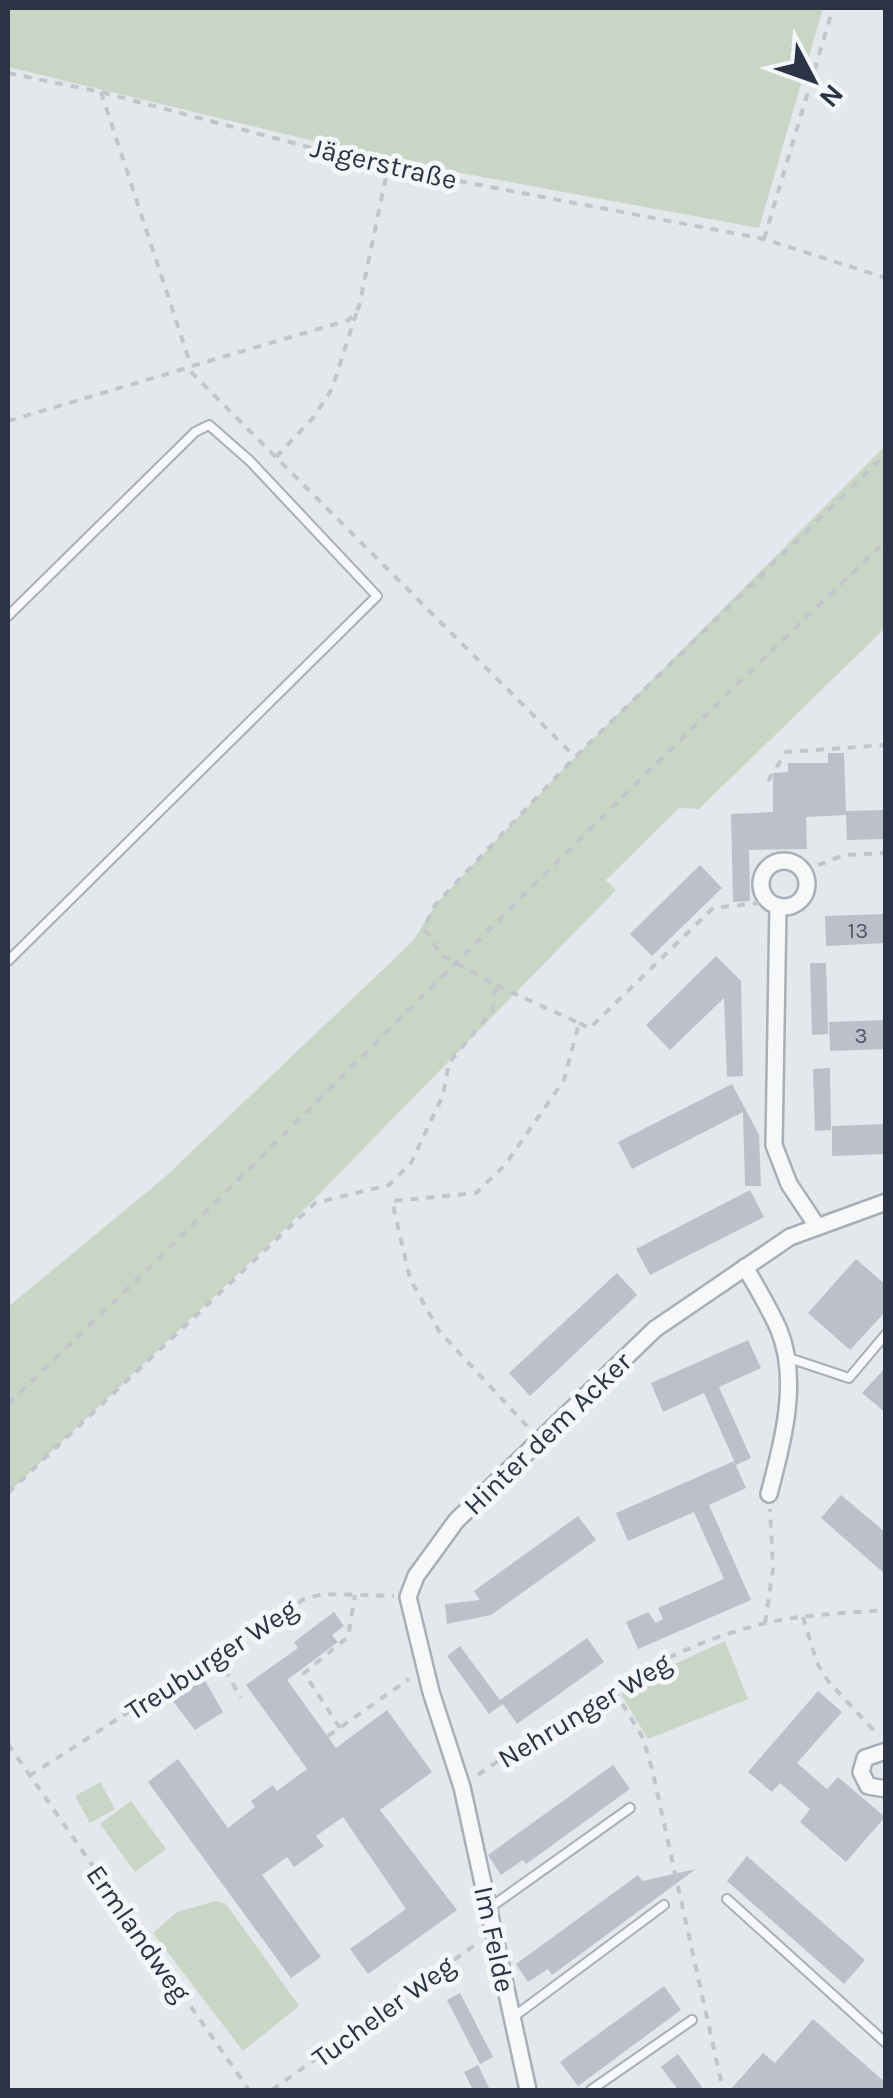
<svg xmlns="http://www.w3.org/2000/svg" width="893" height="2098" font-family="Karla,sans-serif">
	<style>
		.green { fill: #c9d6c5 }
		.building { fill: #bbc0ca }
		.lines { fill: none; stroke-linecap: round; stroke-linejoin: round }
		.service-casing { stroke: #a9aeb7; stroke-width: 12 }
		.minor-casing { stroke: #a9aeb7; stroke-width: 20 }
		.path { stroke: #c2c5cb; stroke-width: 4; stroke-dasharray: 8 8; stroke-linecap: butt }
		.service { stroke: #f7f8fa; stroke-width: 8 }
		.minor { stroke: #f7f8fa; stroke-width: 15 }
		.labels { text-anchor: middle; stroke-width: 10; stroke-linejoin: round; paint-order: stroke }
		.number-label { font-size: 22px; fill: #4f5766 }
		.street-label { font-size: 28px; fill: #2b3445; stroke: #f4f6f9 }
	</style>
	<rect width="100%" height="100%" fill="#e4e7ec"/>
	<!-- green -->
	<g class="green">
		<path d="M8 8H823L759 228 396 161 8 67Z"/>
		<path d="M885 446V628L699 809 679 808 606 880 616 890 285 1229 8 1493V1307L165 1177 413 941 435 905 575 757Z"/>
		<path d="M725 1641 748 1699 648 1739 622 1696V1688Z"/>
		<path d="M100 1782 115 1809 90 1823 75 1796Z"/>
		<path d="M131 1801 166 1849 135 1872 100 1824Z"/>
		<path d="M216 1901 226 1904 299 2006 243 2051 153 1933 177 1912Z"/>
	</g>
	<!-- building -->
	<g class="building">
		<path d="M828 753H844L846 811 886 810V839L847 840 846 815 806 817 807 849 749 850 750 901 733 902 731 814 773 812V773L788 772V763H828Z"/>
		<path d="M700 865 722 888 652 956 630 934Z"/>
		<path d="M886 914V943L826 946 825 916Z"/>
		<path d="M716 956 741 981 743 1076 727 1077 724 998 670 1050 646 1025Z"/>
		<path d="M810 963H826L828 1034 812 1035Z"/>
		<path d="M886 1020V1049L830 1051 829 1022Z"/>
		<path d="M830 1068 831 1130 815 1131 813 1069Z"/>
		<path d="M732 1084 759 1135 761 1186H745L743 1112 632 1169 618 1142Z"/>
		<path d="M886 1124V1154L832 1156V1126Z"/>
		<path d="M750 1190 764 1217 650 1275 636 1249Z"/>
		<path d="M856 1259 886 1285V1311L850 1350 808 1313Z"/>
		<path d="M617 1273 637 1295 530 1396 509 1373Z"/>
		<path d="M748 1340 761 1368 719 1387 751 1458 736 1465 704 1393 663 1412 651 1383Z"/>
		<path d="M886 1367V1413L862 1393Z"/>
		<path d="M734 1461 746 1488 709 1505 751 1600 638 1649 626 1622 648 1612 656 1623 663 1619 658 1608 724 1579 694 1512 628 1541 616 1513Z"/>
		<path d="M841 1495 886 1533V1575L821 1518Z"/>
		<path d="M578 1516 596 1540 491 1615 447 1624 445 1604 480 1600 474 1591Z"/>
		<path d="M334 1612 344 1626 332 1635 338 1642 287 1680 336 1748 387 1710 432 1772 380 1810 457 1910 368 1974 350 1949 406 1909 343 1817 316 1836 324 1846 294 1867 287 1857 262 1875 321 1957 291 1978 148 1782 178 1759 228 1828 255 1807 251 1801 273 1785 277 1791 307 1769 246 1685 298 1648 294 1642Z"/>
		<path d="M587 1638 604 1662 517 1724 503 1704 489 1714 447 1656 460 1646 500 1700Z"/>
		<path d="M204 1679 223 1712 195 1730 172 1700Z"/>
		<path d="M818 1691 842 1712 797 1763 827 1789 838 1777 885 1817 846 1862 800 1822 810 1809 780 1783 772 1792 748 1772Z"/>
		<path d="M613 1765 630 1789 526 1864 523 1860 501 1875 488 1855Z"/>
		<path d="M747 1856 865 1960 844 1984 727 1881Z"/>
		<path d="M696 1869 552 1975 548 1969 528 1982 516 1964 638 1875 642 1881Z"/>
		<path d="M664 1986 681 2010 578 2086 560 2062Z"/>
		<path d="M460 1993 493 2057 480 2064 447 2000Z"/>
		<path d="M813 2019 886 2083V2090H730L763 2053 775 2063Z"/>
		<path d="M678 2054 704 2090H678L661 2067Z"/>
		<path d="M478 2065 490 2090H473L464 2072Z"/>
	</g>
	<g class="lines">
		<defs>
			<g id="service">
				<path d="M8 616 195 432 209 425 250 461 377 596 8 961"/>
				<path d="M789 1358 849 1378 886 1334"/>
				<path d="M727 1899 886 2043"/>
				<path d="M488 1909 630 1808"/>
				<path d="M512 2018 664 1905"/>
				<path d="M591 2090 692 2020"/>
			</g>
			<g id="minor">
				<circle cx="784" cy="884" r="23"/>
				<path d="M778 906 774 1145 789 1184 817 1226"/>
				<path d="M745 1267C757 1288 770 1309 779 1330 800 1381 782 1445 769 1494"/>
				<path d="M886 1751 865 1758 861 1772 868 1786 886 1789"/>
				<path d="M528 2090 462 1787 431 1692 408 1597 416 1576 456 1521 655 1329 790 1237 886 1202"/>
			</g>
		</defs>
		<!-- service casing -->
		<use href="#service" class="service-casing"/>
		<!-- minor casing -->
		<use href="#minor" class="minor-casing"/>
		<!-- path -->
		<g class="path">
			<path d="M8 73 101 92 380 166 764 239 886 278"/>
			<path d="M101 92 191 366"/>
			<path d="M764 239 833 8"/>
			<path d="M192 366 349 320 359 307 388 167"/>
			<path d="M8 421 187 368 575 757"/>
			<path d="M276 457 313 418 332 389 357 311"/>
			<path d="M768 781 786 752 886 745"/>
			<path d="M803 871 844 855 886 853"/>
			<path d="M496 985 579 1023 564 1080 505 1165 476 1193 392 1201 410 1279 439 1331 527 1426"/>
			<path d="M579 1023 590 1028 713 908 759 903"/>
			<path d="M8 1404C304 1121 588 824 886 541"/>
			<path d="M8 1493 315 1203 389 1185 411 1163 443 1095 449 1063 492 1011 496 985 441 955 424 928 435 905 575 757 886 454"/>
			<path d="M803 1617 817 1663 828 1681 879 1736"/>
			<path d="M765 1623 773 1569 770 1509"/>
			<path d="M217 1655 241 1698"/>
			<path d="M614 1690 643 1738 652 1769 723 2090"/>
			<path d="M340 1728 304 1673 348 1637 355 1595"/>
			<path d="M328 1736 409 1679"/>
			<path d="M8 1744 249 2090"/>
			<path d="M478 1775C566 1713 664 1646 770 1622 808 1614 847 1613 886 1610"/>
			<path d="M29 1776 304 1599 323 1594 394 1596"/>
			<path d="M272 2090 479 1942"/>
		</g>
		<!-- service -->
		<use href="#service" class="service"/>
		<!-- minor -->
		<use href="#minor" class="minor"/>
	</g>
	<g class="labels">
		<!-- number labels -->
		<g class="number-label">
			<text x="858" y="938">13</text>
			<text x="861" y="1043">3</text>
		</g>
		<!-- street labels -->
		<g class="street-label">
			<text transform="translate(384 163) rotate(13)" y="10">Jägerstraße</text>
			<text transform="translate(547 1433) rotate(-44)" y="10">Hinter dem Acker</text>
			<text transform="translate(211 1659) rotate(-33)" y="10">Treuburger Weg</text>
			<text transform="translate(584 1710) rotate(-31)" y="10">Nehrunger Weg</text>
			<text transform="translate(139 1933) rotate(55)" y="10">Ermlandweg</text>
			<text transform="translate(495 1939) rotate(78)" y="10">Im Felde</text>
			<text transform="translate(383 2011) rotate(-36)" y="10">Tucheler Weg</text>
		</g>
	</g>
	<!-- border -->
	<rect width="893" height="2098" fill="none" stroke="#2b3445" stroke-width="20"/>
	<!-- north arrow -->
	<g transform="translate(813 80) rotate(131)" stroke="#f4f6f9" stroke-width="8" paint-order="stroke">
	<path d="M0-8L18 38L0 25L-18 38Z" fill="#2b3445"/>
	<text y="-15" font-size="28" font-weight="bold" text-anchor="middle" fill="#2b3445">N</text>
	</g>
</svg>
